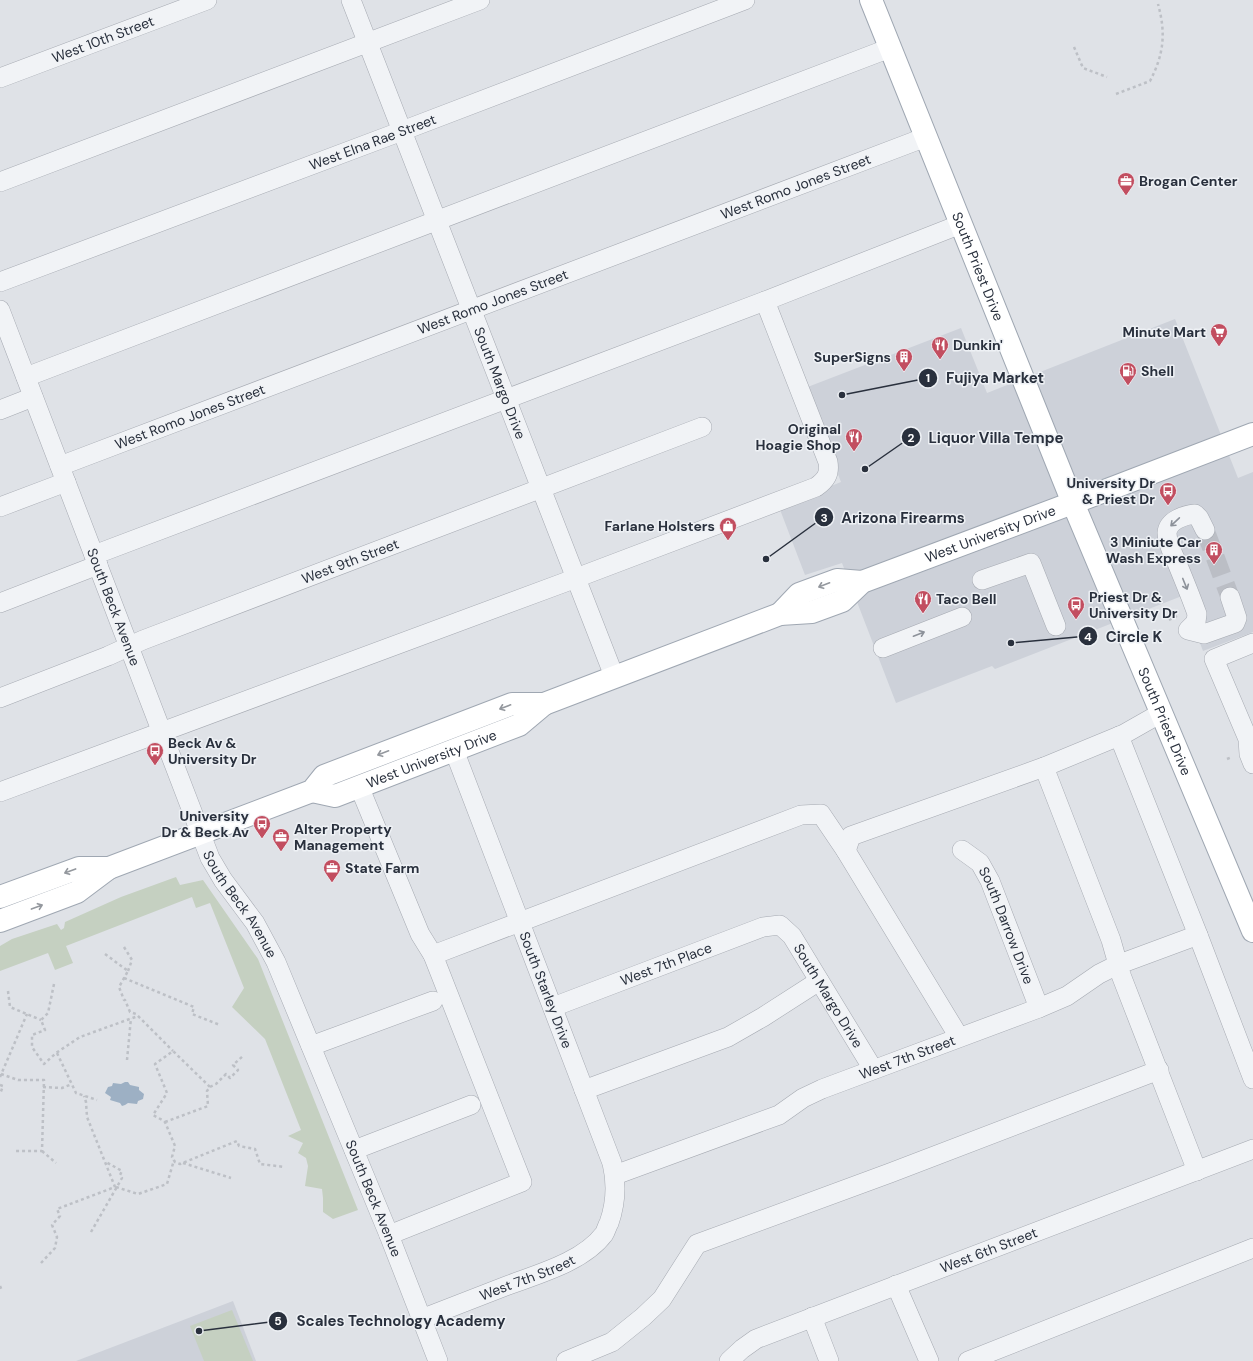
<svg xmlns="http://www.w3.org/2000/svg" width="1253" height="1361" font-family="'DM Sans',sans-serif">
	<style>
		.built { fill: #cdd1d9 }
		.green { fill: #c5d0c1 }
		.water { fill: #9db0c4 }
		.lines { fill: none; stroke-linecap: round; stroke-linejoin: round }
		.minor-tunnel { stroke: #bbbec5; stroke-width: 19; stroke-dasharray: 19 10; stroke-linecap: butt }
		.minor-casing { stroke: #a5a9b1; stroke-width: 20 }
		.major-casing { stroke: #9fa7b2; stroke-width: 24 }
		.path { stroke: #bdc0c6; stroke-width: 2.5; stroke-dasharray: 3 3; stroke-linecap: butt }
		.minor { stroke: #f1f3f6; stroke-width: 19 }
		.major { stroke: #fff; stroke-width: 22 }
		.oneway { stroke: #8d929a }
		.oneway2 { stroke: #94989e }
		.labels { text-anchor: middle; stroke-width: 3; stroke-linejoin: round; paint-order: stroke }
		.street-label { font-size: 14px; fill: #29303d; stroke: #eef1f5 }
		.poi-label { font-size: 14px; font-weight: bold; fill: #29303d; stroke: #eef1f5; text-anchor: start }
		.leader { fill: none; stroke: #29303d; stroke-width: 1.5 }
		.callout-dot { fill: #29303d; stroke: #eef1f5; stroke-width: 1.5 }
		.mark-label { font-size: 12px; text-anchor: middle; font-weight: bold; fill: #fff }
		.callout-label { font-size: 15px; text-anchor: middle; font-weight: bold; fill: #29303d; stroke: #eef1f5; stroke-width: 3; stroke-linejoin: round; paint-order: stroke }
	</style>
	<rect width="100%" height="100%" fill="#dfe2e7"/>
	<!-- built -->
	<g class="built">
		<path d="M1175 319 1238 478 1253 472V632L1203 651 1182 596 995 669 992 666 896 703 842 563 805 575 779 507 841 482 805 388 961 328 987 393Z"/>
		<path d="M233 1301 256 1361H76Z"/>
	</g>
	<!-- green -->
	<g class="green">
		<path d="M176 877 180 885 203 880 258 959 358 1210 333 1219 323 1212V1198L322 1189 305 1186 308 1166 306 1158 298 1153 303 1143 288 1136 301 1130 265 1039 232 1007 244 988 210 903 196 908 192 897 66 946 73 963 55 970 48 953 0 971V946L12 939 57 924 61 930 64 928 65 922 121 897Z"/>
		<path d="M232 1310 253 1361H204L190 1326Z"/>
	</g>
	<!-- water -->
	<path class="water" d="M125 1082H128L130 1085 139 1087V1090L144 1094 143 1099 138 1101 137 1104 128 1103 125 1105 122 1106 120 1103 110 1100 111 1097 105 1093 108 1087 112 1086 113 1083 121 1084Z"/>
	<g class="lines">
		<!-- minor-tunnel -->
		<path class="minor-tunnel" d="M1205 530 1230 597"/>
		<defs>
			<g id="minor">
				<path id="s1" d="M351 0 614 676"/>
				<path id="s2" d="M0 78 207 0"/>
				<path d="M0 182 480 0"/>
				<path id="s3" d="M0 282 402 131 745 0"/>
				<path id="s4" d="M0 310 210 858 223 880 255 923 276 962 389 1235 438 1361"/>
				<path d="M26 377 890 48"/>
				<path d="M0 410 33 397"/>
				<path id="s5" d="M60 466 926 137"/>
				<path d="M0 507 66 482"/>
				<path d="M1205 530 1199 518 1195 514C1185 515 1168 520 1167 533 1167 543 1173 554 1177 563 1184 580 1191 597 1197 614L1196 622 1188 630 1204 634 1235 623 1237 618 1230 597"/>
				<path d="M94 555 765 301 961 224"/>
				<path d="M982 580 1031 563 1056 626"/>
				<path d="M0 603 98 565"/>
				<path d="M1253 643 1214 659 1248 739 1249 754 1253 764"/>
				<path d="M883 648 962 617"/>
				<path id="s6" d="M0 698 108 656 143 640 702 427"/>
				<path d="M1119 736 1198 935 1253 1079"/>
				<path d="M1044 767 1111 940 1121 975 1197 1171"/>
				<path d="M359 786 420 934 433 955 522 1182 389 1235"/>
				<path d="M0 792 563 583 816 487C826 480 830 474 828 462L765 301"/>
				<path id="s7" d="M962 850 980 863 990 881 1039 1008"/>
				<path d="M846 851 851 836 1044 767 1124 734 1161 713"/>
				<path d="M433 955 801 815 821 814 846 851 959 1037"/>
				<path id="s8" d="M553 1007 763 927 780 925 792 936 873 1069"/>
				<path d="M311 1046 433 1001"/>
				<path d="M584 1090 728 1037 763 1017 819 981"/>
				<path d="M354 1150 471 1105"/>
				<path id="s9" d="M615 1175 779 1115 803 1098 822 1089 1039 1008 1067 996 1099 974 1117 965 1198 935"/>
				<path d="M896 1285 929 1361"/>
				<path d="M812 1317 829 1361"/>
				<path id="s10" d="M421 1319C449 1308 478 1297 506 1286 538 1274 583 1262 604 1234 606 1231 607 1226 609 1223 616 1203 617 1184 612 1163L454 750"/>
				<path d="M566 1361 612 1342 643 1317 662 1299 697 1244 890 1173 1159 1070"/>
				<path id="s11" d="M729 1361 742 1349 756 1339 1253 1149"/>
				<path d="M968 1361 1253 1248"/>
			</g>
			<g id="major">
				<path id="s12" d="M871 0 1073 503 1253 931"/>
				<path d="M780 614 799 594 837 580 862 582"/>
				<path id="s13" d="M312 791 335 796 519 725 544 704"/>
				<path d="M0 897 79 868H109"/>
				<path id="s14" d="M0 921 77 892 109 868 312 791 324 776 512 704H544L780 614 812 612 842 601 862 582 1115 487 1253 434"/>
			</g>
		</defs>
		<!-- minor casing -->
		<use href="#minor" class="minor-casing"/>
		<!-- major casing -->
		<use href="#major" class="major-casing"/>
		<!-- path -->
		<g class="path">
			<path d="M1074 47 1083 68 1107 77"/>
			<path d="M1116 94 1150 81C1164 54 1166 33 1158 4"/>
			<path d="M1169 620 1177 616"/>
			<path d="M1227 759 1232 757"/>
			<path d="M124 947 132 960 128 971"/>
			<path d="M105 954 128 971 119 987 124 1000H125L130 1012 136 1014 173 1051"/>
			<path d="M124 978 194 1007 192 1014 220 1025"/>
			<path d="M54 984 48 1013 41 1020 45 1030 32 1035V1047L44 1064 56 1053 80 1037 138 1016"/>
			<path d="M8 991 10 1007 41 1020"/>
			<path d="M57 1053 76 1093 97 1100"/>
			<path d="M127 1060 131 1018"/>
			<path d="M1 1074 18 1080H44L42 1151H16"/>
			<path d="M0 1077 27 1014"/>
			<path d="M0 1085 3 1086 0 1094"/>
			<path d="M43 1087 62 1088 72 1084"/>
			<path d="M210 1087 216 1084 226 1074 230 1078 238 1070 233 1065 244 1055"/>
			<path d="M165 1122 208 1106 207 1091 210 1087 173 1051 155 1064 167 1093 153 1115 164 1121 165 1122 175 1146 172 1157 175 1162 180 1164 237 1141 239 1146 255 1149 260 1164 285 1167"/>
			<path d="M42 1151 56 1163"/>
			<path d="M183 1163 231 1178"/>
			<path d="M116 1187 138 1194 167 1184 174 1160"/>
			<path d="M91 1232 122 1178 120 1175 122 1171 106 1162"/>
			<path d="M41 1263 55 1248 57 1237 52 1225 60 1216 57 1209 115 1187 87 1117 86 1102 84 1096"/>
			<path d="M0 1286 2 1291"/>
		</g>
		<!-- minor -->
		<use href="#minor" class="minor"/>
		<!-- major -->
		<use href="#major" class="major"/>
	</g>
	<!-- one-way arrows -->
	<defs><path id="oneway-shaft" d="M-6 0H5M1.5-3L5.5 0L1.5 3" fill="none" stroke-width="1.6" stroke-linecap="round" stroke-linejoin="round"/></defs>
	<g class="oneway">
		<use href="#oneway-shaft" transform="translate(1175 522) rotate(137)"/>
		<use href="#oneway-shaft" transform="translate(1185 584) rotate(68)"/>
		<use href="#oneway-shaft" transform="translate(919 634) rotate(-21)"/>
	</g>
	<g class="oneway2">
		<use href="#oneway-shaft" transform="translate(824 585) rotate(159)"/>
		<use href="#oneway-shaft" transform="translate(505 707) rotate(159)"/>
		<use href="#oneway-shaft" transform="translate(383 753) rotate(159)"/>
		<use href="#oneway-shaft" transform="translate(70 871) rotate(160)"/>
		<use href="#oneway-shaft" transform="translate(37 907) rotate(-20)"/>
	</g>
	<!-- icons -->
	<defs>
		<symbol id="office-pin" viewBox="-11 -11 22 30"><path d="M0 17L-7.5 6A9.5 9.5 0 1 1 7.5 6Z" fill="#c24e60" stroke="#eef1f5"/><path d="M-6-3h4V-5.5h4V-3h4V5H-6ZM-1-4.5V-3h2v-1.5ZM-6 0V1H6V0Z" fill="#fff"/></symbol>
		<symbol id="supermarket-pin" viewBox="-11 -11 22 30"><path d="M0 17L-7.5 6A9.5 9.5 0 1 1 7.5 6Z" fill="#c24e60" stroke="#eef1f5"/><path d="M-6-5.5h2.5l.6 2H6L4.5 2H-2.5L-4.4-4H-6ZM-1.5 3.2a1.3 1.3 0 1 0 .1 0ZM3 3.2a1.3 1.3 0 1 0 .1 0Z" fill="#fff"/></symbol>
		<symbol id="restaurant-pin" viewBox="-11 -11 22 30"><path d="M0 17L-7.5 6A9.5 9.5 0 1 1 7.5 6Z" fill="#c24e60" stroke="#eef1f5"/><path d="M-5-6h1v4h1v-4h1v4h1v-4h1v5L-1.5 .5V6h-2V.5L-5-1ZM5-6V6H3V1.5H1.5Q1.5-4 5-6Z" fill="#fff"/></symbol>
		<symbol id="building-pin" viewBox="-11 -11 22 30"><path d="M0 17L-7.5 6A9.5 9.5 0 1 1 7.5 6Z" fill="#c24e60" stroke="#eef1f5"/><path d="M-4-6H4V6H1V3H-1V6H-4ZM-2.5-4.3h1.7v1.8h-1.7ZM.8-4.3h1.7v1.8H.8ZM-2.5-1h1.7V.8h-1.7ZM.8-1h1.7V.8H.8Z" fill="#fff"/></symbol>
		<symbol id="fuel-pin" viewBox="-11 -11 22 30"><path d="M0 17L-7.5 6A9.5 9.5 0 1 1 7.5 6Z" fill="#c24e60" stroke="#eef1f5"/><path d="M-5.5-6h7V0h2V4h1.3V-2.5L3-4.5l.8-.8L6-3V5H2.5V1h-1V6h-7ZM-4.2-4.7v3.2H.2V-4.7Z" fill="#fff"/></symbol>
		<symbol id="bus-pin" viewBox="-11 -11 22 30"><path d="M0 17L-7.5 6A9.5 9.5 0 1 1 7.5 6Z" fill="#c24e60" stroke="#eef1f5"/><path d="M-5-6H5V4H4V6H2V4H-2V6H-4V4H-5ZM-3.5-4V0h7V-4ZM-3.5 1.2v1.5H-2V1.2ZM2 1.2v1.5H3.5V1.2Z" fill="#fff"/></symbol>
		<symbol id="shop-pin" viewBox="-11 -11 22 30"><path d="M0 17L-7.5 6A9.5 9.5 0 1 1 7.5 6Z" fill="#c24e60" stroke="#eef1f5"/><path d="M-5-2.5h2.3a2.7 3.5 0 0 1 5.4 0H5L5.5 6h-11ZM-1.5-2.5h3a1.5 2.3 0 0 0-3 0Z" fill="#fff"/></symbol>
	</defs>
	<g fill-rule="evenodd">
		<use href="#office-pin" x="1116" y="171" width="20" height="27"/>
		<use href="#supermarket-pin" x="1209" y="322" width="20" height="27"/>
		<use href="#restaurant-pin" x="930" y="335" width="20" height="27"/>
		<use href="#building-pin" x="894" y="347" width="20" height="27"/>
		<use href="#fuel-pin" x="1118" y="361" width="20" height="27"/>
		<use href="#restaurant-pin" x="844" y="427" width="20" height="27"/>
		<use href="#bus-pin" x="1158" y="481" width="20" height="27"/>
		<use href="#shop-pin" x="718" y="516" width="20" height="27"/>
		<use href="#building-pin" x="1204" y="540" width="20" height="27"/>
		<use href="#restaurant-pin" x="913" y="589" width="20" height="27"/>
		<use href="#bus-pin" x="1066" y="595" width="20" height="27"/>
		<use href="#bus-pin" x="145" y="741" width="20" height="27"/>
		<use href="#bus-pin" x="252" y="814" width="20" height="27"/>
		<use href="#office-pin" x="271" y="827" width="20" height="27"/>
		<use href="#office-pin" x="322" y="858" width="20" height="27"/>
	</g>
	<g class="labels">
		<!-- street labels -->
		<g class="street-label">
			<text dy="5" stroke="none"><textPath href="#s2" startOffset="110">West 10th Street</textPath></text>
			<text dy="5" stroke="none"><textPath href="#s3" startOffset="398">West Elna Rae Street</textPath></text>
			<text dy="5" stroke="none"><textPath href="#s5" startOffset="787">West Romo Jones Street</textPath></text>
			<text dy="5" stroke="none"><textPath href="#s12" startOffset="287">South Priest Drive</textPath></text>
			<text dy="5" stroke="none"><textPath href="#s5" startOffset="463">West Romo Jones Street</textPath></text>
			<text dy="5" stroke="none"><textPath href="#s1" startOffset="411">South Margo Drive</textPath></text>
			<text dy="5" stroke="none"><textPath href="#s5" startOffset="139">West Romo Jones Street</textPath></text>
			<text dy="5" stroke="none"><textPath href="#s14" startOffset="1073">West University Drive</textPath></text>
			<text dy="5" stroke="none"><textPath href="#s6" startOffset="376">West 9th Street</textPath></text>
			<text dy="5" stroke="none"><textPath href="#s4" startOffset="318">South Beck Avenue</textPath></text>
			<text dy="5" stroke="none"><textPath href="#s12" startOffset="779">South Priest Drive</textPath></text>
			<text dy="5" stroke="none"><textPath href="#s13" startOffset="127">West University Drive</textPath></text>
			<text dy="5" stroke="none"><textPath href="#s4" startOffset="642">South Beck Avenue</textPath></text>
			<text dy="5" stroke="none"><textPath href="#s7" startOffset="90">South Darrow Drive</textPath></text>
			<text dy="5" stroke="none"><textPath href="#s8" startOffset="121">West 7th Place</textPath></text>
			<text transform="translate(546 990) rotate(69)" y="5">South Starley Drive</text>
			<text dy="5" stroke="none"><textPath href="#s8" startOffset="328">South Margo Drive</textPath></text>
			<text dy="5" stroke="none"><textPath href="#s9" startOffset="316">West 7th Street</textPath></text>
			<text dy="5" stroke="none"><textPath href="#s4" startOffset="966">South Beck Avenue</textPath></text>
			<text dy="5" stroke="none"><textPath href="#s11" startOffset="284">West 6th Street</textPath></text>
			<text dy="5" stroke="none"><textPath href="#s10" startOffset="114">West 7th Street</textPath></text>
		</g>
		<!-- poi labels -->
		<g class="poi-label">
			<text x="1139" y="186">Brogan Center</text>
			<text x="1206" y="337" text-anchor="end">Minute Mart</text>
			<text x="953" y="350">Dunkin'</text>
			<text x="891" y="362" text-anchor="end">SuperSigns</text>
			<text x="1141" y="376">Shell</text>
			<text x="841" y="434" text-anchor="end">Original<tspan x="841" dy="16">Hoagie Shop</tspan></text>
			<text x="1155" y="488" text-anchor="end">University Dr<tspan x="1155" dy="16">&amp; Priest Dr</tspan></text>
			<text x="715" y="531" text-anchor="end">Farlane Holsters</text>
			<text x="1201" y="547" text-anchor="end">3 Miniute Car<tspan x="1201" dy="16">Wash Express</tspan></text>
			<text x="1089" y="602">Priest Dr &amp;<tspan x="1089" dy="16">University Dr</tspan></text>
			<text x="936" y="604">Taco Bell</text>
			<text x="168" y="748">Beck Av &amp;<tspan x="168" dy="16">University Dr</tspan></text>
			<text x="249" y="821" text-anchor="end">University<tspan x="249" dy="16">Dr &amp; Beck Av</tspan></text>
			<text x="294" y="834">Alter Property<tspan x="294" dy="16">Management</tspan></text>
			<text x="345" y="873">State Farm</text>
		</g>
	</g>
	<!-- callouts -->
	<path class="leader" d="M842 395L928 378M865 469L911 437M766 559L824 517M1011 643L1088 636M199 1331L278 1321"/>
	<g class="callout-dot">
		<circle cx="842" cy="395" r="4"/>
		<circle cx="865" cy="469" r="4"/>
		<circle cx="766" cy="559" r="4"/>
		<circle cx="1011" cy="643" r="4"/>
		<circle cx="199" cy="1331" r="4"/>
		<circle cx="928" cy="378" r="10"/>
		<circle cx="911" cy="437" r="10"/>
		<circle cx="824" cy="517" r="10"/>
		<circle cx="1088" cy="636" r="10"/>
		<circle cx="278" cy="1321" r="10"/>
	</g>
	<g class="mark-label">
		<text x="928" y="382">1</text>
		<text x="911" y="442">2</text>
		<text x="824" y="522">3</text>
		<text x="1088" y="641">4</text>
		<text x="278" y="1325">5</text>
	</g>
	<g class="callout-label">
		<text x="995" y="383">Fujiya Market</text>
		<text x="996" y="443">Liquor Villa Tempe</text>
		<text x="903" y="523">Arizona Firearms</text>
		<text x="1134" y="642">Circle K</text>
		<text x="401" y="1326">Scales Technology Academy</text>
	</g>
</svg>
